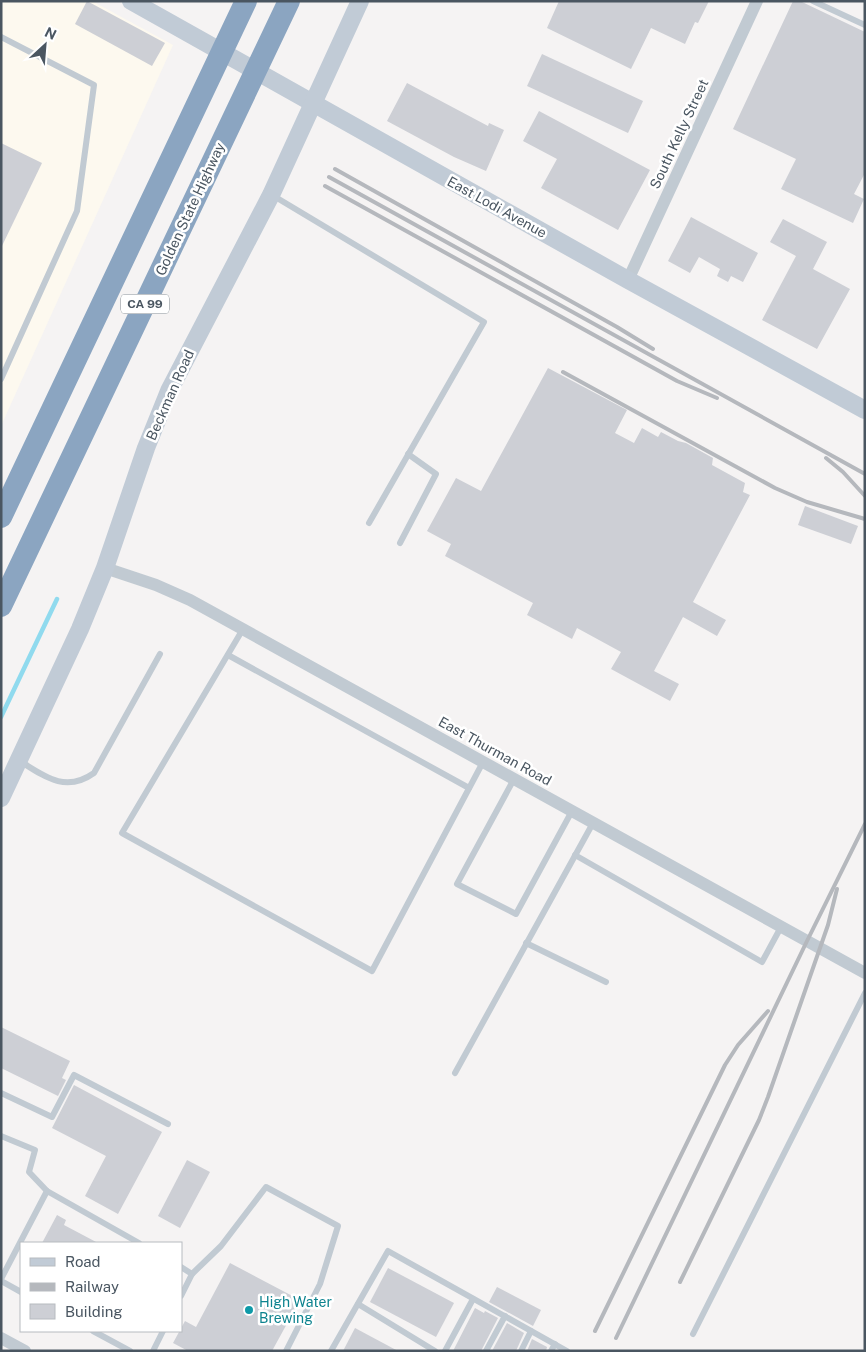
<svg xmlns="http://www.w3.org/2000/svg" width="866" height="1352" font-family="'Public Sans',sans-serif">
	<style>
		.commercial { fill: #fdf9ef }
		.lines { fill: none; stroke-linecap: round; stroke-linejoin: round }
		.stream { stroke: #90daee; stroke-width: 4.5 }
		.building { fill: #cdcfd5 }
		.lane { stroke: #c1cad2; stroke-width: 6 }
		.street { stroke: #c1cad2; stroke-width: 12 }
		.secondary { stroke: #c1cbd6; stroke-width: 18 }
		.highway { stroke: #8ba5c1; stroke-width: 22 }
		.rail { stroke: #b5b8bd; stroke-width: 4 }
		.culture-dot { fill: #0f9aa8; stroke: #fff; stroke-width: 2 }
		.labels { text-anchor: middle; stroke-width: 5; stroke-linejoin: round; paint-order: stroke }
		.shield { fill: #fff; stroke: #808990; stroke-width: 1 }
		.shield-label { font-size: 12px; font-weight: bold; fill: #4a5661 }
		.street-label { font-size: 14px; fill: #4a5661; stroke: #fff }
		.culture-label { font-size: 14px; fill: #0d838f; stroke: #fff; text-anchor: start }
	</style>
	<rect width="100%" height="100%" fill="#f5f3f3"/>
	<!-- commercial -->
	<path class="commercial" d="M1 1H92L173 45 1 426Z"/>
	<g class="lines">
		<!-- stream -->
		<path class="stream" d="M1 717 57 599"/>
	</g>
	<!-- building -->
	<g class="building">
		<path d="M87 1 165 43 152 66 75 24Z"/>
		<path d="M559 1H709L698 23 695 22 685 44 651 28 631 69 547 28Z"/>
		<path d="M793 1H800L865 32V173L854 194 864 199 853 223 781 189 796 159 733 129Z"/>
		<path d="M542 54 643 101 628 133 527 86Z"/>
		<path d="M407 83 488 126 489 123 504 130 486 171 454 157 387 121Z"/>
		<path d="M539 111 650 170 618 230 541 188 557 159 523 141Z"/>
		<path d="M1 143 42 163 1 248Z"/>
		<path d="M691 217 758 253 743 282 731 276 728 282 717 276 720 269 699 257 690 273 668 261Z"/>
		<path d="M783 219 827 242 813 269 850 289 817 349 762 320 796 256 770 242Z"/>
		<path d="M548 368 627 410 615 433 634 443 642 428 658 437 661 432 678 441 686 443 713 458 712 465 745 483 743 492 750 495 693 602 726 620 717 636 683 617 654 671 679 684 670 701 611 669 621 652 577 628 572 639 527 615 533 603 445 556 451 544 427 531 456 478 481 491Z"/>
		<path d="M805 506 858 526 851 544 798 525Z"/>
		<path d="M1 1027 70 1061 62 1078 66 1080 58 1096 1 1068Z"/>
		<path d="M74 1085 162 1132 118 1214 85 1196 106 1156 52 1128Z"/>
		<path d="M187 1160 210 1172 180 1228 158 1216Z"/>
		<path d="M57 1215 66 1220 64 1225 98 1243H42Z"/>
		<path d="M230 1263 300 1300 272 1351H188L173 1343 185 1321 196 1327Z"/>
		<path d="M388 1268 454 1303 436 1337 370 1302Z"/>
		<path d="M497 1287 541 1310 533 1326 489 1302Z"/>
		<path d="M475 1308 484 1313 485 1311 498 1318 481 1351H453Z"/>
		<path d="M507 1323 524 1333 516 1351H492Z"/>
		<path d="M355 1328 398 1351H343Z"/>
		<path d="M532 1339 547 1347 546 1351H527Z"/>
	</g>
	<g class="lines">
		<!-- lane -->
		<g class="lane">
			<path d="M813 1 865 25"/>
			<path d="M1 37 94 85 77 211 1 379"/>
			<path d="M272 195 484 322 369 523"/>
			<path d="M400 543 436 474 408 454"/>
			<path d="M243 629 122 833 372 971 483 762"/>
			<path d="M228 655 469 788"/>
			<path d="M20 761C45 777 66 793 94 773L160 654"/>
			<path d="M514 779 457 884 516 914 572 811"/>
			<path d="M575 855 762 962 781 927"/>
			<path d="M526 943 606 982"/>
			<path d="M455 1073 593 823"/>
			<path d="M1 1093 52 1117 74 1075 168 1124"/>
			<path d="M1 1136 35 1150 29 1172 47 1191"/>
			<path d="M181 1267 192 1274 181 1296"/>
			<path d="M192 1274 221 1246 266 1187 338 1226 320 1284 286 1351"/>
			<path d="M1 1279 47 1191 139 1243"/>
			<path d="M1 1281 21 1292"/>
			<path d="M358 1304 435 1351"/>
			<path d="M93 1331 130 1351"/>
			<path d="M693 1334 865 993"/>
			<path d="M153 1351 163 1331"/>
			<path d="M331 1351 388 1251 567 1351"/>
			<path d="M445 1351 473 1299"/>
			<path d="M486 1351 505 1316"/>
			<path d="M521 1351 531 1331"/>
			<path d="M551 1351 555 1344"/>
		</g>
		<!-- street -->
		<g class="street">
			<path d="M628 280 757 1"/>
			<path d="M105 568 156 585 190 600 865 973"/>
			<path d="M1 1338 25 1351"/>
		</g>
		<!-- secondary -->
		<g class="secondary">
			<path d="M131 1 628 280 865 410"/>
			<path d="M1 798 80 629 105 568 146 448 169 391 271 195 360 1"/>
		</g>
		<!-- highway -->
		<g class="highway">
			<path d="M1 517 246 1"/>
			<path d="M1 606 289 1"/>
		</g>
		<!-- rail -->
		<g class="rail">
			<path d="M335 169 617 327 653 349"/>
			<path d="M329 177 865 474"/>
			<path d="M325 186 677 381 717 398"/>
			<path d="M563 372 775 488 807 502 865 519"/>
			<path d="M826 458 843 472 865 496"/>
			<path d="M680 1282 759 1120 768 1097 828 925 837 889"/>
			<path d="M595 1331 725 1065 738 1045 768 1011"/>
			<path d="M616 1338 807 941 865 824"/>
		</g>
	</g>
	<!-- markers -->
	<circle class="culture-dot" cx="249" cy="1310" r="5"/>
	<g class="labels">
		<!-- shield labels -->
		<rect class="shield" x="121" y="294.5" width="48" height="19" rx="4"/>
		<g class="shield-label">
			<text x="145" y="308">CA 99</text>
		</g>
		<!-- street labels -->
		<g class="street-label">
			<text transform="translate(679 134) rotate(-65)" y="5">South Kelly Street</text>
			<text transform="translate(497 207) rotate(29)" y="5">East Lodi Avenue</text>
			<text transform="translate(190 209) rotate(-65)" y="5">Golden State Highway</text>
			<text transform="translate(170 395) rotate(-66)" y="5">Beckman Road</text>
			<text transform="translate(495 751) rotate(29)" y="5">East Thurman Road</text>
		</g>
		<!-- culture labels -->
		<g class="culture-label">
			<text x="259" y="1307">High Water<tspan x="259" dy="16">Brewing</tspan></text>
		</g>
	</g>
	<!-- border -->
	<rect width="866" height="1352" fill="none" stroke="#4a5661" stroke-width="5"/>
	<!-- legend -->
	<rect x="20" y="1242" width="162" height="90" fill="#ffffff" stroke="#b7bbc0"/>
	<rect x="30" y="1258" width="25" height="8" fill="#c1cbd6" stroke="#b7bbc0"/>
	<text x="65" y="1267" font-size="15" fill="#4a5661">Road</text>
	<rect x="30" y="1283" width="25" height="8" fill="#b5b8bd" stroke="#b7bbc0"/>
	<text x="65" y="1292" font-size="15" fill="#4a5661">Railway</text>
	<rect x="30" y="1304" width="25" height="15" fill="#cdcfd5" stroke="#b7bbc0"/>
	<text x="65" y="1317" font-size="15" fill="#4a5661">Building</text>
	<!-- north arrow -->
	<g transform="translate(45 45) rotate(26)" stroke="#ffffff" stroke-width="4" paint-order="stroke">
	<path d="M0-4L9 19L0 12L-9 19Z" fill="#4a5661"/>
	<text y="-8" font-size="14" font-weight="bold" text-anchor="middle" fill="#4a5661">N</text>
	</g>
</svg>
